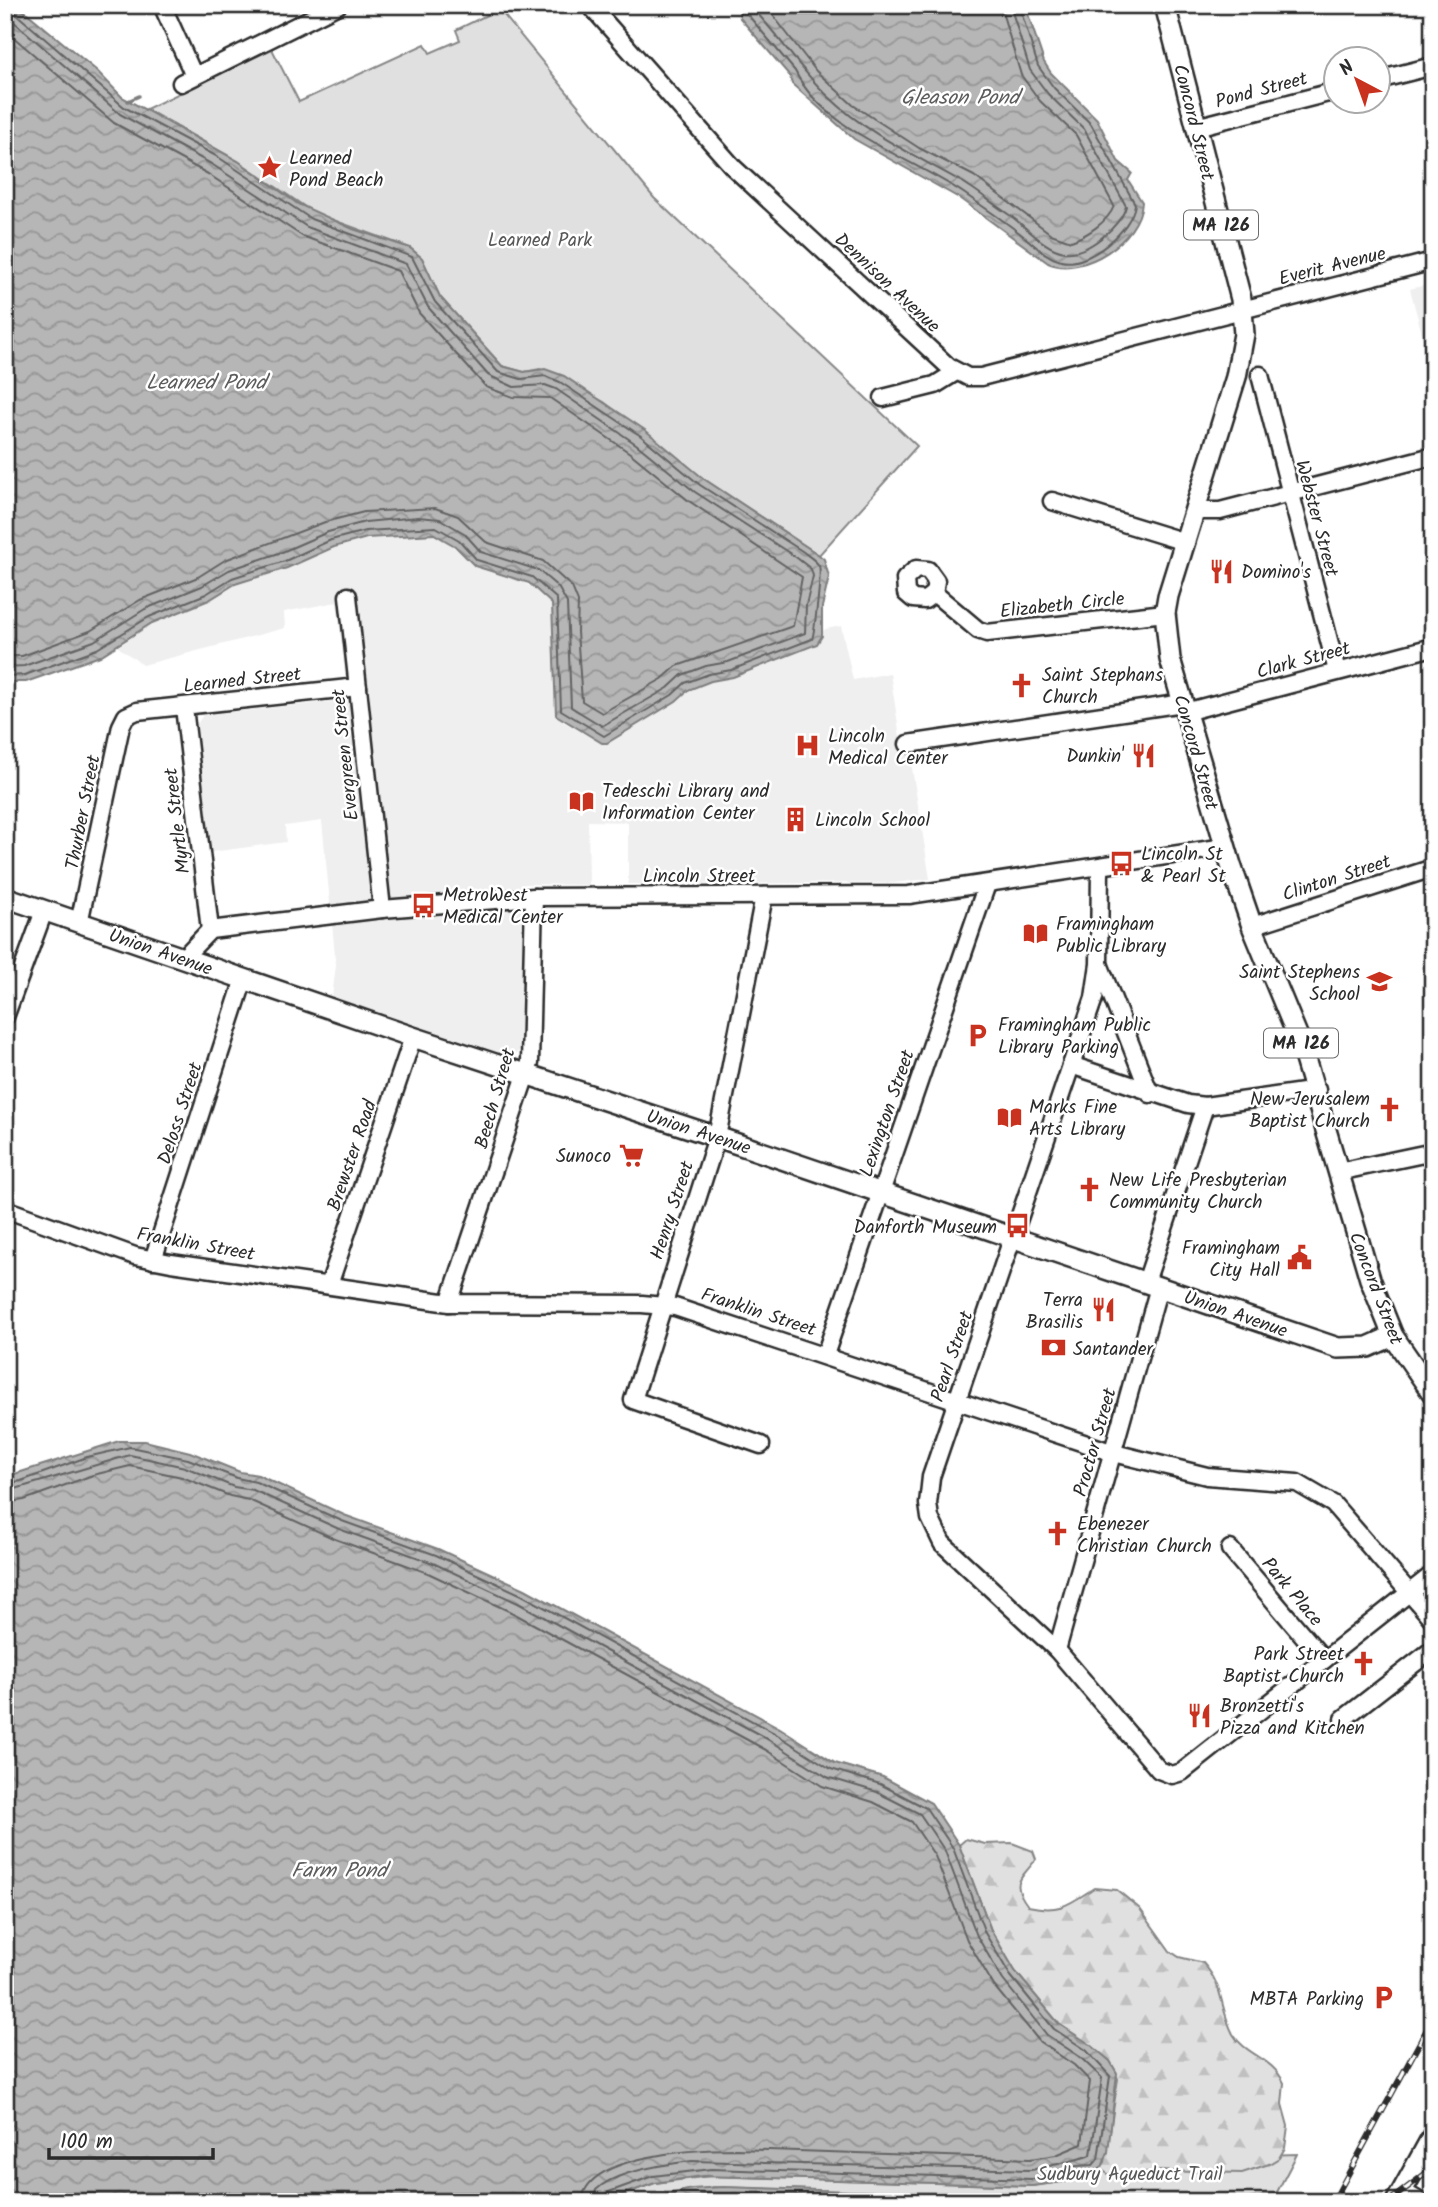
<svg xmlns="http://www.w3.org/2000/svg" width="1438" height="2207" font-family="Kalam,sans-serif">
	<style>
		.built { fill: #efefef }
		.green { fill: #e0e0e0; stroke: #868686; stroke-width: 2 }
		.forest { fill: url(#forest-firs); stroke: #868686; stroke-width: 2 }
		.water { fill: url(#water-waves); stroke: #7e7e7e; stroke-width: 2 }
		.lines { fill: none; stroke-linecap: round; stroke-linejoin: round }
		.shore { stroke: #636363; stroke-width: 2 }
		.stream { stroke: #7e7e7e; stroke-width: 3.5 }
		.minor-casing { stroke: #2b2b2b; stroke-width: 21 }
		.major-casing { stroke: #2b2b2b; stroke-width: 24 }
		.minor { stroke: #fff; stroke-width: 16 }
		.major { stroke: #fff; stroke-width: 19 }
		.rail-casing { stroke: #2b2b2b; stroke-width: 6 }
		.rail { stroke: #fff; stroke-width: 3.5; stroke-dasharray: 10; stroke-linecap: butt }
		.labels { text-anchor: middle; stroke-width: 5; stroke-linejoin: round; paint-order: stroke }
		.shield { fill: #fff; stroke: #6b6b6b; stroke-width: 2 }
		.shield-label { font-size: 18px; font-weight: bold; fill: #2b2b2b }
		.street-label { font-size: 19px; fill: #2b2b2b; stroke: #fff }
		.poi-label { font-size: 19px; fill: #2b2b2b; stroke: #fff; text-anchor: start }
		.park-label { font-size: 19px; fill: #585858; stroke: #fff }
		.water-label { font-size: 21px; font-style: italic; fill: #5c5c5c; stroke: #fff }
	</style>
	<defs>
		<pattern id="forest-firs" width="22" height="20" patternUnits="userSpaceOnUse" patternTransform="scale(1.75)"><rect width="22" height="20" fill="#e0e0e0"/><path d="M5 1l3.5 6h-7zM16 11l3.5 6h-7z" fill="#c0c0c0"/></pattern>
		<pattern id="water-waves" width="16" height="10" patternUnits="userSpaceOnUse" patternTransform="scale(1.75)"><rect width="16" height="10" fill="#b6b6b6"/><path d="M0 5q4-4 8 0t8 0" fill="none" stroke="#949494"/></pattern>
	</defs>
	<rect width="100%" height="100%" fill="#fff"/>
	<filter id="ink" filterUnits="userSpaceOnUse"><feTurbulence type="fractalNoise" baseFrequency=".0143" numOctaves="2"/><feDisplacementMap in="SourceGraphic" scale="14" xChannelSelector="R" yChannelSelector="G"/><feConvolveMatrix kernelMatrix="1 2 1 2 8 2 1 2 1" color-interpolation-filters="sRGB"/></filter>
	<g filter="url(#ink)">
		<!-- built -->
		<g class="built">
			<path d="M1433 283V375L1410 289Z"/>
			<path d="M418 533 443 538 475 566 520 580 546 597 552 604 555 706 562 721 601 743H607L676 701 688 690 791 647 826 629 841 626 853 680 890 673 900 737 910 756 930 879 892 883 628 884V822L588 821 589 885 524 884 522 1047 515 1055 509 1056 332 997 336 965 322 821 285 826 286 842 211 852 197 724 203 715 348 700 337 602 284 612 285 628 143 665 118 647 152 623 209 600 235 584 287 568 349 542Z"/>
		</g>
		<!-- green -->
		<g class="green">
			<path d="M499 9 654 198 917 446 819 555 704 479 604 402 540 369 524 372 502 366 440 297 422 258 410 248 314 213 238 161 146 109 272 49 299 102 425 44 430 53 460 40 456 30Z"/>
			<path d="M1297 2154 1276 2194 1232 2202H1215L1204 2195H1193L1120 2202H1072L1070 2198 713 2187 634 2202H602L655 2183 711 2176 1032 2186 1069 2181 1077 2173 1096 2171 1102 2167 1233 2156Z"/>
		</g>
		<!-- forest -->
		<path class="forest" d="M966 1839 985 1844 1012 1843 1033 1851 1036 1859C1022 1879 1009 1881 1028 1906 1060 1913 1068 1905 1094 1888L1117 1890 1140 1909 1170 1951 1179 1957 1203 1963C1225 1988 1219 2007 1233 2034 1245 2055 1272 2057 1284 2083L1282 2104 1288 2126 1285 2148 1279 2158 1269 2164 1242 2173 1153 2171 1113 2177 1100 2169 1105 2162 1118 2079 1110 2061 1059 2024 1015 1971 991 1930 959 1845Z"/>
		<!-- water -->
		<g class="water">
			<path d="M5 5H17L32 17 97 71 122 97 238 161 298 204 353 229 410 248 422 258 440 297 502 366 524 372 545 369 564 376 645 430 704 479 819 555 824 559 829 577 822 607V636L817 644 733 677 711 681 688 690 676 701 607 743H602L556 715 552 604 529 583 475 566 455 546 434 534 367 538 334 547 287 568 235 584 209 600 152 623 100 656 26 682H5Z"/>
			<path d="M738 5H1025L1044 62 1051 73 1097 119 1118 161 1132 173 1128 180 1142 202C1140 240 1083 278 1048 263L959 198 854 139 792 84 790 76 740 18Z"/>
			<path d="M119 1441H145L190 1452 240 1472 258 1475 344 1515 438 1549 525 1589 780 1728 835 1763 883 1777 931 1803 959 1845 991 1930 1015 1971 1059 2024 1091 2045 1110 2061 1117 2073 1108 2152 1102 2167 1096 2171 1077 2173 1069 2181 1032 2186 702 2176 655 2183 602 2202H5V1477Z"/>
			<path d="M723 2187 1071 2198 1072 2202H634L692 2189Z"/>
			<path d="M1193 2195H1204L1215 2202H1120Z"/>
		</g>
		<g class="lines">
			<!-- shore -->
			<g class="shore">
				<path d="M745 5 748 15 795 71C823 130 914 159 965 194 982 206 1000 218 1017 231 1031 241 1043 256 1061 261 1088 268 1132 230 1135 204L1091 124 1054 88 1038 66 1019 5"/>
				<path d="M755 5 756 12C782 40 802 72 829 97 868 135 917 156 964 183 979 192 993 204 1008 214 1025 225 1045 250 1065 252 1087 255 1122 225 1126 206L1084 129 1048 94 1030 70 1010 5"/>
				<path d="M765 5 816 71 853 105 919 148 974 176 1051 234 1071 241C1086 236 1108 222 1114 206L1076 135 1040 101 1021 75 1000 5"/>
				<path d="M5 14 120 114 213 165 307 227 406 264 428 307 488 375 514 387 545 385 556 389 636 444 695 492 797 558 811 569 813 576 806 605 805 633 728 662 706 666 682 675 668 688 602 726 571 707 567 603 558 587 538 570 481 552 464 533 440 519 418 517 365 522 328 532 282 552 229 570 202 586 145 609 94 641 24 666 5 667"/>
				<path d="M5 30 114 123 208 174 302 236 398 271 419 313 486 387 513 397 550 398 630 453 689 501 802 577 793 626 677 666 662 679 602 713 582 701 577 632 578 602 572 587 543 561 486 542 458 516 435 508 364 512 325 522 225 560 198 577 140 600 90 631 22 656H5"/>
				<path d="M5 676 25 675 97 649 149 617 206 594 232 578 285 561 331 540 365 531 436 527 459 540 477 560 532 577 557 599 561 710 604 736 672 695 685 683 709 674 731 670 812 639C814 635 822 572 819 566 816 560 808 556 802 551L700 485 641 436 560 382 545 376 521 379 498 372 435 302 412 257 311 219 218 157 124 107 15 13 13 5"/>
				<path d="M5 1484 21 1481 87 1457 130 1447 188 1459 237 1478 256 1482 342 1521 436 1555 522 1595 776 1734 831 1769 880 1784 926 1808 953 1848 985 1933 1010 1975 1054 2029 1086 2050 1110 2076 1098 2159 1093 2165 1076 2166 1064 2174 1032 2179 711 2169 653 2176 606 2193 602 2202"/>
				<path d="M5 1492 130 1455 185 1467 234 1487 253 1490 339 1529 433 1563 518 1603 771 1741 827 1777 877 1792 920 1814 945 1851 977 1936 1003 1980 1047 2035 1080 2057 1102 2078 1091 2155C1072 2162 1051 2165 1031 2170L692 2161C666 2164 615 2171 596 2190L593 2202"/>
				<path d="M5 1503 24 1500 93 1475 130 1466 182 1477 230 1496 249 1500 335 1539 428 1573 513 1613 766 1750 822 1786 873 1802 912 1822 935 1856 967 1940 994 1986 1040 2042 1074 2065 1090 2081 1082 2144 1056 2155 1030 2159 736 2149C701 2149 584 2154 582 2202"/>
				<path d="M663 2202 723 2194 969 2202"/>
			</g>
			<!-- stream -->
			<path class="stream" d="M128 101 139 96"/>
			<defs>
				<g id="minor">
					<path d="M162 5 194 76"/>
					<path d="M590 5 734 168 949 367 968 377H981L1433 261"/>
					<path d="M1378 80 1433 66"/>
					<path d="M181 83 338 5"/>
					<path d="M1196 127 1336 91"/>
					<path d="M1260 375 1337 671"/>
					<path d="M883 398 935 385 956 372"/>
					<path d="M1052 501 1185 542"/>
					<path d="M1195 511H1220L1433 456"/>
					<path d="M934 593 925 600 913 599 906 593 905 579 916 569 928 570 936 581 934 593 978 630 987 633 1165 613"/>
					<path d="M348 596 382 909"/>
					<path d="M184 707 210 930"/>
					<path d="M1185 712 1433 647"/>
					<path d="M908 744 1183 703"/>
					<path d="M1100 867 1099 964 1094 998 931 1477 928 1504 930 1518 942 1543 1057 1650 1159 1770 1172 1775 1182 1772 1433 1574"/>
					<path d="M79 923 121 726 126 716 137 711 358 687"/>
					<path d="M1252 926 1433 868"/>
					<path d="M183 958 210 930 382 909 534 897 909 895 1225 847"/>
					<path d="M1100 966 1150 1094"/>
					<path d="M5 1017 44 911"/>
					<path d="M1071 1065 1188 1104 1205 1106 1317 1090"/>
					<path d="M1338 1172 1433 1152"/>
					<path d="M5 1209 135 1256 171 1263 449 1303 642 1304 675 1307 1114 1453 1207 1476 1297 1483 1333 1504 1433 1620"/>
					<path d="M153 1260 244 979"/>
					<path d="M1146 1282 1205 1106"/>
					<path d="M329 1285 413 1037"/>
					<path d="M449 1303 530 1063 534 897"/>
					<path d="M825 1355 987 884"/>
					<path d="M761 1445 633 1400 717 1137 764 896"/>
					<path d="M1230 1549 1324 1660"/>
					<path d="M1057 1650 1159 1287"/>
					<path d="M1343 1719 1433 1649"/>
					<path d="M1402 2191 1421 2202"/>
				</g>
				<g id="major">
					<path d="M1165 5 1241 299 1244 334 1236 377 1168 596 1165 613 1170 659 1231 865 1252 926 1300 1042 1370 1279 1393 1336 1433 1394"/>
					<path d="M5 897 413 1037 717 1137 1338 1348 1368 1347 1393 1336"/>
					<path d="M1396 2202 1433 2135"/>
				</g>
			</defs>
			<!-- minor casing -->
			<use href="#minor" class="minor-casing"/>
			<!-- major casing -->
			<use href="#major" class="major-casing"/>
			<!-- minor -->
			<use href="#minor" class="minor"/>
			<!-- major -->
			<use href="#major" class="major"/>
			<defs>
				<g id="rail">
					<path d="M1333 2202 1433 2018"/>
					<path d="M1388 2202 1433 2168"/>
				</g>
			</defs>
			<!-- rail casing -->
			<use href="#rail" class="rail-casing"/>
			<!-- rail -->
			<use href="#rail" class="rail"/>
		</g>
	</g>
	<!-- icons -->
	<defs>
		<symbol id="sight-bare" viewBox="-9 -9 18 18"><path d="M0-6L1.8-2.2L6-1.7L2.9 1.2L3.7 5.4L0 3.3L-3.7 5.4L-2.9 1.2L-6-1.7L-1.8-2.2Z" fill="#c8321e" stroke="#fff" stroke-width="2.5" paint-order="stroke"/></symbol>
		<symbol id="restaurant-bare" viewBox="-9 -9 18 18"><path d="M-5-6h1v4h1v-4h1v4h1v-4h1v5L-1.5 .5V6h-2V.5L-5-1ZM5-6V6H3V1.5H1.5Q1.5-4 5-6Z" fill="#c8321e" stroke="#fff" stroke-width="2.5" paint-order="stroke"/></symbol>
		<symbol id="church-bare" viewBox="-9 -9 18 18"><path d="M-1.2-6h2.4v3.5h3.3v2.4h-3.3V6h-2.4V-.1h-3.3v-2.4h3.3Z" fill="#c8321e" stroke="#fff" stroke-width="2.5" paint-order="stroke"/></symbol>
		<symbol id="hospital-bare" viewBox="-9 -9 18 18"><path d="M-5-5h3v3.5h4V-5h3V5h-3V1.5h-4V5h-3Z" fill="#c8321e" stroke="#fff" stroke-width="2.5" paint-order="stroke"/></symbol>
		<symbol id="library-bare" viewBox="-9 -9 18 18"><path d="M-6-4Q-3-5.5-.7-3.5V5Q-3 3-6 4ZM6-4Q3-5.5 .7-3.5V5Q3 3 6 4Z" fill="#c8321e" stroke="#fff" stroke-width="2.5" paint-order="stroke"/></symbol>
		<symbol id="building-bare" viewBox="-9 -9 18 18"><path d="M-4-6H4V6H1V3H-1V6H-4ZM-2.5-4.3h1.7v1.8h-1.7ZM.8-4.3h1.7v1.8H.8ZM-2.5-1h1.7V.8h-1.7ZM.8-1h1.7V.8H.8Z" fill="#c8321e" stroke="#fff" stroke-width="2.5" paint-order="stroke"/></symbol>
		<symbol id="bus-bare" viewBox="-9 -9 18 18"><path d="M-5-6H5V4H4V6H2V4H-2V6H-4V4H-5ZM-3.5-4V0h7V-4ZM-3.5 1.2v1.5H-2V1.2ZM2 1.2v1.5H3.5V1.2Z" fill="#c8321e" stroke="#fff" stroke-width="2.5" paint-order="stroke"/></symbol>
		<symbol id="school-bare" viewBox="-9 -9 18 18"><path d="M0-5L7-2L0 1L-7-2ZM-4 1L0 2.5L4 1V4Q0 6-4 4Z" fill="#c8321e" stroke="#fff" stroke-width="2.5" paint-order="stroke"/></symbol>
		<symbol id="parking-bare" viewBox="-9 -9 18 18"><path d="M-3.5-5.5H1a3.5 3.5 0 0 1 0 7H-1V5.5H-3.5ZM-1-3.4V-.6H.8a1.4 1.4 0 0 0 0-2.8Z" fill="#c8321e" stroke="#fff" stroke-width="2.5" paint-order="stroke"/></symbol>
		<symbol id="supermarket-bare" viewBox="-9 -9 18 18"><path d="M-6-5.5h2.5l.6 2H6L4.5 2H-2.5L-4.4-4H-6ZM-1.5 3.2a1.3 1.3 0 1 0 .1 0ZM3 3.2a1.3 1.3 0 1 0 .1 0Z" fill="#c8321e" stroke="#fff" stroke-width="2.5" paint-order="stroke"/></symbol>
		<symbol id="civic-bare" viewBox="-9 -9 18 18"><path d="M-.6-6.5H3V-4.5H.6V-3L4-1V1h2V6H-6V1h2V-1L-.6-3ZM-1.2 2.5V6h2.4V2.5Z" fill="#c8321e" stroke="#fff" stroke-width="2.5" paint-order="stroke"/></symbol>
		<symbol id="bank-bare" viewBox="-9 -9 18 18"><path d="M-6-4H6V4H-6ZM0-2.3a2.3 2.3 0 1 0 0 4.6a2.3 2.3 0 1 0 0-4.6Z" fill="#c8321e" stroke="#fff" stroke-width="2.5" paint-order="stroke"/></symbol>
	</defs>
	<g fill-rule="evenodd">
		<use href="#sight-bare" x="252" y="150" width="35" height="35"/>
		<use href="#restaurant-bare" x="1204" y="554" width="35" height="35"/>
		<use href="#church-bare" x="1004" y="668" width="35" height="35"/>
		<use href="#hospital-bare" x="790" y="728" width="35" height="35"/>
		<use href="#restaurant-bare" x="1126" y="738" width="35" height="35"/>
		<use href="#library-bare" x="564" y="784" width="35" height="35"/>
		<use href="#building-bare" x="778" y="802" width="35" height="35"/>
		<use href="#bus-bare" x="1104" y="846" width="35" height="35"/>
		<use href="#bus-bare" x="406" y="888" width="35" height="35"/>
		<use href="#library-bare" x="1018" y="916" width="35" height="35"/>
		<use href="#school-bare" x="1362" y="964" width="35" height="35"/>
		<use href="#parking-bare" x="960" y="1018" width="35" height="35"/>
		<use href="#church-bare" x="1372" y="1092" width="35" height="35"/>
		<use href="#library-bare" x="992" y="1100" width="35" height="35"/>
		<use href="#supermarket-bare" x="614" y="1138" width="35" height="35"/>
		<use href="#church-bare" x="1072" y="1172" width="35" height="35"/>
		<use href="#bus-bare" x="1000" y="1208" width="35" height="35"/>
		<use href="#civic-bare" x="1282" y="1240" width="35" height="35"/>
		<use href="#restaurant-bare" x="1086" y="1292" width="35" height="35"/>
		<use href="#bank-bare" x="1036" y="1330" width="35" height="35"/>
		<use href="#church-bare" x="1040" y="1516" width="35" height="35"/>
		<use href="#church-bare" x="1346" y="1646" width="35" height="35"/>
		<use href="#restaurant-bare" x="1182" y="1698" width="35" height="35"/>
		<use href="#parking-bare" x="1366" y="1980" width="35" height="35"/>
	</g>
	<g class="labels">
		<!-- shield labels -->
		<g class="shield">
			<rect x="1184" y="210.5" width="74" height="29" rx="5"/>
			<rect x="1264" y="1028.5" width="74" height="29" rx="5"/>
		</g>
		<g class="shield-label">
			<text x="1221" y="231">MA 126</text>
			<text x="1301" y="1049">MA 126</text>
		</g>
		<!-- street labels -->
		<g class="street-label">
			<text transform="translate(1261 89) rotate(-15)" y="7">Pond Street</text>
			<text transform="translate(1195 122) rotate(76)" y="7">Concord Street</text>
			<text transform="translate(1332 265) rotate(-14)" y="7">Everit Avenue</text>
			<text transform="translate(888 282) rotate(43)" y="7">Dennison Avenue</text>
			<text transform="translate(1318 518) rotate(75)" y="7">Webster Street</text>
			<text transform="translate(1062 604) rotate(-6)" y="7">Elizabeth Circle</text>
			<text transform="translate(1303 659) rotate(-15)" y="7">Clark Street</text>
			<text transform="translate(242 679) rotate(-6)" y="7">Learned Street</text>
			<text transform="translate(1197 752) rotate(74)" y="7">Concord Street</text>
			<text transform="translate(344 755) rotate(-96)" y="7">Evergreen Street</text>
			<text transform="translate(82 812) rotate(-79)" y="7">Thurber Street</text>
			<text transform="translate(176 821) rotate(-97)" y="7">Myrtle Street</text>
			<text x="699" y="882">Lincoln Street</text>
			<text transform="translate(1336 877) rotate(-18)" y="7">Clinton Street</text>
			<text transform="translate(161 951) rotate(19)" y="7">Union Avenue</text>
			<text transform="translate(494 1098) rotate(-74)" y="7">Beech Street</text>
			<text transform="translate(179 1113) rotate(-72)" y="7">Deloss Street</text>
			<text transform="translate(886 1113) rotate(-71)" y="7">Lexington Street</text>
			<text transform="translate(699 1131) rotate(18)" y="7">Union Avenue</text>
			<text transform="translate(351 1155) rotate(-71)" y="7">Brewster Road</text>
			<text transform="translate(671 1210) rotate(-72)" y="7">Henry Street</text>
			<text transform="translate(196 1243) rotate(10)" y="7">Franklin Street</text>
			<text transform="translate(1377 1288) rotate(69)" y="7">Concord Street</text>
			<text transform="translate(759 1311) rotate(18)" y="7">Franklin Street</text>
			<text transform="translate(1236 1313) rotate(19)" y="7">Union Avenue</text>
			<text transform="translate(951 1356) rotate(-71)" y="7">Pearl Street</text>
			<text transform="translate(1094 1442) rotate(-74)" y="7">Proctor Street</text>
			<text transform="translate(1293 1591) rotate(50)" y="7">Park Place</text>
		</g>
		<!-- poi labels -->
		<g class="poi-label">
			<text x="289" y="164">Learned<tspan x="289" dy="22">Pond Beach</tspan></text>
			<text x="1241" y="578">Domino's</text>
			<text x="1042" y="681">Saint Stephans<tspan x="1042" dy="22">Church</tspan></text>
			<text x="828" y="742">Lincoln<tspan x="828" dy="22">Medical Center</tspan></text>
			<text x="1124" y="762" text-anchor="end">Dunkin'</text>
			<text x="602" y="797">Tedeschi Library and<tspan x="602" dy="22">Information Center</tspan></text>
			<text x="815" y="826">Lincoln School</text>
			<text x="1141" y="860">Lincoln St<tspan x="1141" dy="22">&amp; Pearl St</tspan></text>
			<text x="443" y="901">MetroWest<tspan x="443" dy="22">Medical Center</tspan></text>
			<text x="1056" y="930">Framingham<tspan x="1056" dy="22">Public Library</tspan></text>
			<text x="1360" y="978" text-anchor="end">Saint Stephens<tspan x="1360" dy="22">School</tspan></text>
			<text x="998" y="1031">Framingham Public<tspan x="998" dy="22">Library Parking</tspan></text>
			<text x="1370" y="1105" text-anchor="end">New Jerusalem<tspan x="1370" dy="22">Baptist Church</tspan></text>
			<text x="1029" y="1113">Marks Fine<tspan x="1029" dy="22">Arts Library</tspan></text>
			<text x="611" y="1162" text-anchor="end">Sunoco</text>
			<text x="1109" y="1186">New Life Presbyterian<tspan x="1109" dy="22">Community Church</tspan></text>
			<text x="997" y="1233" text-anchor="end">Danforth Museum</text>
			<text x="1280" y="1254" text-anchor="end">Framingham<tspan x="1280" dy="22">City Hall</tspan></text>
			<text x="1083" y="1306" text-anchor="end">Terra<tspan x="1083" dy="22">Brasilis</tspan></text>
			<text x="1073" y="1355">Santander</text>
			<text x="1077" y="1530">Ebenezer<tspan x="1077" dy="22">Christian Church</tspan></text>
			<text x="1344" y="1660" text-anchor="end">Park Street<tspan x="1344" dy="22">Baptist Church</tspan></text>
			<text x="1220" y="1712">Bronzetti's<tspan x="1220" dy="22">Pizza and Kitchen</tspan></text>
			<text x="1364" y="2005" text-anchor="end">MBTA Parking</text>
		</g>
		<!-- park labels -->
		<g class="park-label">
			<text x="540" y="246">Learned Park</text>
			<text x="1130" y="2180">Sudbury Aqueduct Trail</text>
		</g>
		<!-- water labels -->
		<g class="water-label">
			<text x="960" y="104">Gleason Pond</text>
			<text x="206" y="389">Learned Pond</text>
			<text x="339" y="1877">Farm Pond</text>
		</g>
	</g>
	<!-- margin -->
	<rect width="1438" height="2207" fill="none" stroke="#fff" stroke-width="28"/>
	<rect x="14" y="14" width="1410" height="2179" fill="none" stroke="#2b2b2b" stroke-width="2.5" filter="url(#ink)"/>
	<!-- north arrow -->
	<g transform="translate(1357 80) rotate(319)"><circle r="33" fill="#ffffff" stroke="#aaaaaa" stroke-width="2"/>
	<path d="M0-5L12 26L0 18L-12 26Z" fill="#c8321e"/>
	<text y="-10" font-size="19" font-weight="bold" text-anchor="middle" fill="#2b2b2b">N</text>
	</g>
	<!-- scale -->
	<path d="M49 2148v10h164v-10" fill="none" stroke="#2b2b2b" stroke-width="3.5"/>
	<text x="60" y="2148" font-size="21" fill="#2b2b2b" stroke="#ffffff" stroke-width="5" paint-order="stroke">100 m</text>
</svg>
